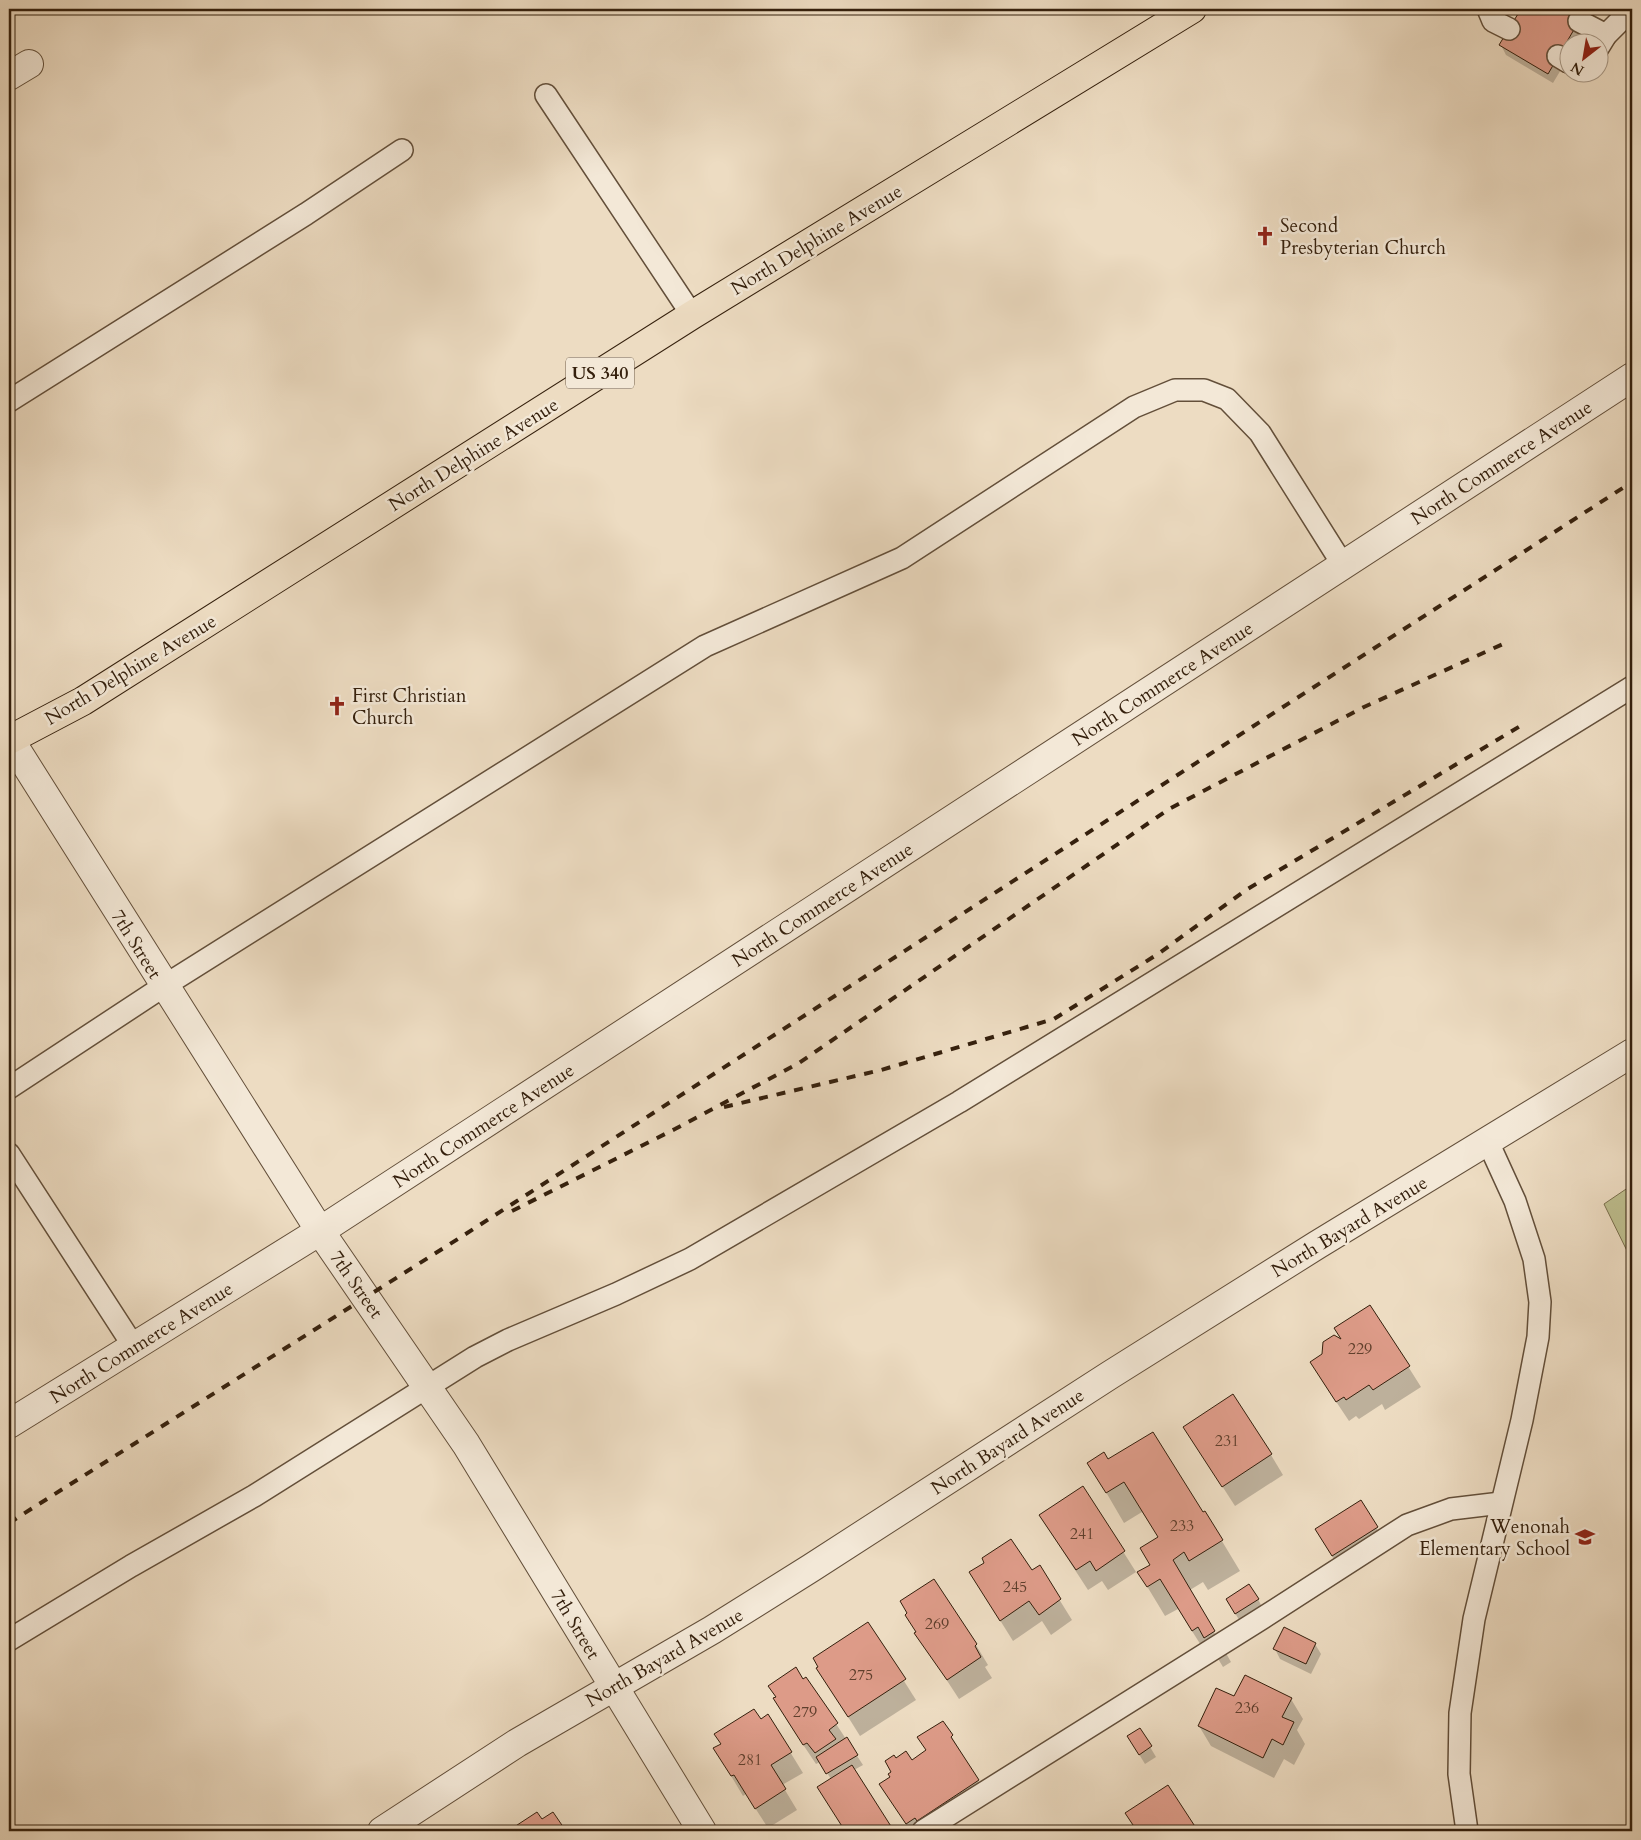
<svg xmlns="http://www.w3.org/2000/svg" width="1641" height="1840" font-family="Cardo,serif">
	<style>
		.green { fill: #bebf8f; stroke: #7a704e }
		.shadow { fill: #0003 }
		.building { fill: #dd9b88; stroke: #35200d }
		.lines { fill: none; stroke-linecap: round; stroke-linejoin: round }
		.service-casing { stroke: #634f3a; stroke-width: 24 }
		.minor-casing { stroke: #634f3a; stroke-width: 30 }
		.primary-casing { stroke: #35200d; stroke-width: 30 }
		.service { stroke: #f3e8d7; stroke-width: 21 }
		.minor { stroke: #f3e8d7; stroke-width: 28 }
		.primary { stroke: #eddcc2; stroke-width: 28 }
		.rail { stroke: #35200d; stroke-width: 4; stroke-dasharray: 9 9; stroke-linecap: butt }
		.labels { text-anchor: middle; stroke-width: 5; stroke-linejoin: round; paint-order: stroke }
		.number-label { font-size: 16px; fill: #5f3f2c }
		.shield { fill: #f3e8d7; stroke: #6e5c4a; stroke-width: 1 }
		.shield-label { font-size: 18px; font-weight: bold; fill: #35200d }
		.poi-label { font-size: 19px; fill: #35200d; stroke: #f3e8d7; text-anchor: start }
		.street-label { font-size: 19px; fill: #35200d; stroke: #f3e8d7 }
	</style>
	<rect width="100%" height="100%" fill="#eddcc2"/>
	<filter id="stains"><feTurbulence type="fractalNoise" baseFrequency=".004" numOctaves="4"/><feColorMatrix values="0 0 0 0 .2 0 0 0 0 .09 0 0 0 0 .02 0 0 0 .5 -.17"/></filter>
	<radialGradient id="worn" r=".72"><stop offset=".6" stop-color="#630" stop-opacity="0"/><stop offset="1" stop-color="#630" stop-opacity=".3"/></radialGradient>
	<!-- green -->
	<path class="green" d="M1632 1185V1261L1604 1204Z"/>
	<!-- shadow -->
	<g class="shadow">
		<path d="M1522 9H1598L1578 42H1568V58L1553 83 1506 55 1501 45Z"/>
		<path d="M1370 1306 1421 1387 1385 1410 1382 1404 1359 1419 1356 1416 1349 1421 1323 1382 1343 1341Z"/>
		<path d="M1184 1427 1271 1455 1283 1475 1235 1506Z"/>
		<path d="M1107 1461 1202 1514 1205 1513 1240 1571 1208 1590 1203 1582 1190 1590 1231 1662 1223 1667 1217 1657 1211 1661 1178 1609 1165 1616 1139 1573 1151 1565 1159 1538 1142 1512 1124 1523 1089 1463Z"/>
		<path d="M1083 1488 1136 1572 1108 1590 1102 1581 1088 1590 1040 1516Z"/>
		<path d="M1360 1501 1389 1548 1345 1576 1328 1550Z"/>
		<path d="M986 1563 1032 1572 1039 1567 1072 1620 1051 1635 1042 1621 1013 1641 983 1593Z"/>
		<path d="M934 1581 976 1645 988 1665 985 1667 992 1678 959 1699 916 1633Z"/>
		<path d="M1258 1599 1263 1609 1241 1623 1227 1600Z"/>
		<path d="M868 1624 916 1700 860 1736 818 1669Z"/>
		<path d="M1315 1644 1321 1654 1311 1674 1280 1659 1275 1649Z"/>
		<path d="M806 1678 863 1765 854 1770 893 1831H845L818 1787 831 1779 820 1762 816 1764 786 1719 770 1686Z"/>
		<path d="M1235 1698 1291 1699 1303 1719 1297 1730 1305 1744 1294 1765 1284 1759 1274 1778 1211 1746 1199 1726Z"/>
		<path d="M768 1716 803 1773 782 1785 797 1810 768 1828 746 1794 743 1796 727 1769 761 1721Z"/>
		<path d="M943 1722 990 1801 945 1831H910L881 1784 891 1777 896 1759 911 1761 927 1751Z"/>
		<path d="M1140 1730 1156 1757 1145 1764 1134 1746Z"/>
		<path d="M1168 1787 1197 1831H1137L1127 1813Z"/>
		<path d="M553 1813 565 1831H510L537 1814 541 1821Z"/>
	</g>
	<!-- building -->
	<g class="building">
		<path d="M1521 9H1586L1548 74 1499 45Z"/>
		<path d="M1370 1305 1410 1366 1373 1390 1369 1385 1346 1400 1344 1397 1336 1402 1310 1362 1322 1354 1323 1342 1334 1335 1341 1339 1334 1328Z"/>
		<path d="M1233 1394 1272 1454 1222 1487 1183 1427Z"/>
		<path d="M1153 1432 1203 1512 1205 1511 1223 1540 1189 1561 1184 1552 1173 1560 1215 1631 1204 1638 1198 1627 1192 1631 1160 1579 1147 1587 1137 1572 1150 1565 1140 1548 1158 1537 1124 1482 1106 1493 1087 1463 1104 1452 1108 1459Z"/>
		<path d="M1083 1486 1125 1551 1096 1571 1090 1561 1076 1570 1039 1515Z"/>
		<path d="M1361 1500 1378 1527 1332 1556 1315 1529Z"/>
		<path d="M1011 1539 1032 1570 1040 1565 1061 1599 1039 1615 1029 1601 1000 1621 969 1572 984 1563 982 1558Z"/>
		<path d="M934 1579 977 1644 975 1646 981 1657 947 1680 914 1633 916 1632 905 1615 907 1613 900 1601Z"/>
		<path d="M1249 1584 1259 1599 1235 1614 1226 1599Z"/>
		<path d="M868 1622 906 1679 848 1717 816 1668 818 1667 813 1658Z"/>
		<path d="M1284 1627 1316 1643 1306 1664 1273 1649Z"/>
		<path d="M796 1667 803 1679 806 1677 838 1723 829 1730 836 1739 815 1753 807 1743 803 1745 773 1698 776 1697 768 1686Z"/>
		<path d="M1245 1675 1292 1698 1282 1717 1294 1722 1283 1745 1272 1739 1263 1758 1198 1726 1216 1688 1234 1696Z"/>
		<path d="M754 1709 761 1719 768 1714 792 1752 771 1765 786 1789 755 1809 734 1775 731 1776 713 1748 721 1744 714 1734Z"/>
		<path d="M943 1721 953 1735 951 1737 979 1780 917 1821 915 1818 906 1824 879 1784 890 1777 888 1774 891 1772 885 1761 894 1755 896 1758 906 1751 912 1760 926 1750 917 1737Z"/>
		<path d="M1140 1728 1152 1746 1139 1755 1127 1736Z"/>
		<path d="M847 1737 858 1755 826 1774 816 1757Z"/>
		<path d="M852 1765 894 1831H845L817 1787Z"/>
		<path d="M1168 1785 1198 1831H1137L1125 1813Z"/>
		<path d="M537 1812 542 1819 553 1812 566 1831H508Z"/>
	</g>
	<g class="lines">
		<defs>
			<g id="service">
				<path d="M1488 9 1493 21 1509 29"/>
				<path d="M1579 21 1606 35"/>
				<path d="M1598 48 1606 35 1628 13 1624 9"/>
				<path d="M1558 56 1568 62"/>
				<path d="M546 95 692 315"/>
				<path d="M9 401 306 214 402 150"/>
				<path d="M9 1088 164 986 705 646 902 558 1134 407 1175 390H1204L1227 399 1260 433 1343 565"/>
				<path d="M9 1154 134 1347"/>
				<path d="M9 1640 131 1566 254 1496 475 1357 508 1340 616 1294 690 1259 959 1102 1632 687"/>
				<path d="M923 1831 1261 1619 1407 1525 1451 1509 1501 1503"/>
				<path d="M1467 1831 1459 1774 1460 1713 1474 1619 1522 1420 1538 1337 1540 1302 1534 1259 1515 1201 1488 1142"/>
			</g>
			<g id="minor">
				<path d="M9 76 29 64"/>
				<path d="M9 738 320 1231 466 1444 702 1831"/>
				<path d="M9 1424 320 1231 1632 377"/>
				<path d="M382 1831 517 1743 712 1630 811 1568 1110 1375 1317 1245 1632 1053"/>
			</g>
			<path id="primary" d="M9 740 83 701 692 315 1192 9"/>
		</defs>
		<!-- service casing -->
		<use href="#service" class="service-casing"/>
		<!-- minor casing -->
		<use href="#minor" class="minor-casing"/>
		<!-- primary casing -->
		<use href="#primary" class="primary-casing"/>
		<!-- service -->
		<use href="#service" class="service"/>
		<!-- minor -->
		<use href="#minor" class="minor"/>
		<!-- primary -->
		<use href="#primary" class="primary"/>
		<!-- rail -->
		<g class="rail">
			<path d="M724 1107 881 1070 1054 1019 1158 954 1246 890 1522 725"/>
			<path d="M512 1211 675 1129 799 1063 1169 809 1364 707 1503 644"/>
			<path d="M9 1523 461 1237 1632 482"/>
		</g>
	</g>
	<!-- icons -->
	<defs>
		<symbol id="church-bare" viewBox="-9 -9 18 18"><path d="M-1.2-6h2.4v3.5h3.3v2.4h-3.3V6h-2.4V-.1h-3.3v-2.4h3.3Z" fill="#8f2418" stroke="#f3e8d7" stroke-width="2.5" paint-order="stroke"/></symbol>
		<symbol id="school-bare" viewBox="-9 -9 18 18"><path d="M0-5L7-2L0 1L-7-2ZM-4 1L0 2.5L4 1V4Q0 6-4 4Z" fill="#8f2418" stroke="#f3e8d7" stroke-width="2.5" paint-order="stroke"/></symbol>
	</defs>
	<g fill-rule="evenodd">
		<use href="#church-bare" x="1251" y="222" width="28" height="28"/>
		<use href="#church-bare" x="323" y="692" width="28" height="28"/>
		<use href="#school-bare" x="1571" y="1523" width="28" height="28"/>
	</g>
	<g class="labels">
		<!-- number labels -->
		<g class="number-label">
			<text x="1360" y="1354">229</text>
			<text x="1227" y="1446">231</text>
			<text x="1182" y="1531">233</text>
			<text x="1082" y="1539">241</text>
			<text x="1015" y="1592">245</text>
			<text x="937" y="1629">269</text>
			<text x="861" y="1680">275</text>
			<text x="1247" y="1713">236</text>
			<text x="805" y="1717">279</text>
			<text x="750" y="1765">281</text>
		</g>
		<!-- shield labels -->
		<rect class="shield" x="566" y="357.5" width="68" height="31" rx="4"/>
		<g class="shield-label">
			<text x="600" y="379">US 340</text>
		</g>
		<!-- poi labels -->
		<g class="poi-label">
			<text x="1280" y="232">Second<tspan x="1280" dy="22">Presbyterian Church</tspan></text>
			<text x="352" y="702">First Christian<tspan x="352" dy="22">Church</tspan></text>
			<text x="1570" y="1533" text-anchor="end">Wenonah<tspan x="1570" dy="22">Elementary School</tspan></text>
		</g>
		<!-- street labels -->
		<g class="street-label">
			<text transform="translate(816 239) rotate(-31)" y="7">North Delphine Avenue</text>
			<text transform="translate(473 454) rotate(-32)" y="7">North Delphine Avenue</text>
			<text transform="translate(1501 462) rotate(-33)" y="7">North Commerce Avenue</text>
			<text transform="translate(130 669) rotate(-31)" y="7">North Delphine Avenue</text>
			<text transform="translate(1162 683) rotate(-33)" y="7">North Commerce Avenue</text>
			<text transform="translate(822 904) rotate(-33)" y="7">North Commerce Avenue</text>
			<text transform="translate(137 944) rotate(58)" y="7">7th Street</text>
			<text transform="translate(483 1125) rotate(-33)" y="7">North Commerce Avenue</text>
			<text transform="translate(1349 1226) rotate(-31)" y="7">North Bayard Avenue</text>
			<text transform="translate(357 1284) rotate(55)" y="7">7th Street</text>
			<text transform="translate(141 1342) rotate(-32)" y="7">North Commerce Avenue</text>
			<text transform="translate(1007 1441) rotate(-33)" y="7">North Bayard Avenue</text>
			<text transform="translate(576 1624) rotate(59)" y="7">7th Street</text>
			<text transform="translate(664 1657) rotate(-30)" y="7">North Bayard Avenue</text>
		</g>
	</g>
	<!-- margin -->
	<rect width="1641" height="1840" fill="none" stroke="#eddcc2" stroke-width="30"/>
	<rect x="10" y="10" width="1621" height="1820" fill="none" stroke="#35200d" stroke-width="2.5"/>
	<rect x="15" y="15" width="1611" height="1810" fill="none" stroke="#35200d"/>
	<!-- north arrow -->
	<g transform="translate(1584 58) rotate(211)"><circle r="24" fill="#f3e8d7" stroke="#a79886"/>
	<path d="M0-4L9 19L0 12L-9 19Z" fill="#8f2418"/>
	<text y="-8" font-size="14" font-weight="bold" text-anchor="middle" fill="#35200d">N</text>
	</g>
	<rect width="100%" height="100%" filter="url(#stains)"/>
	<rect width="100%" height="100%" fill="url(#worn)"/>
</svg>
